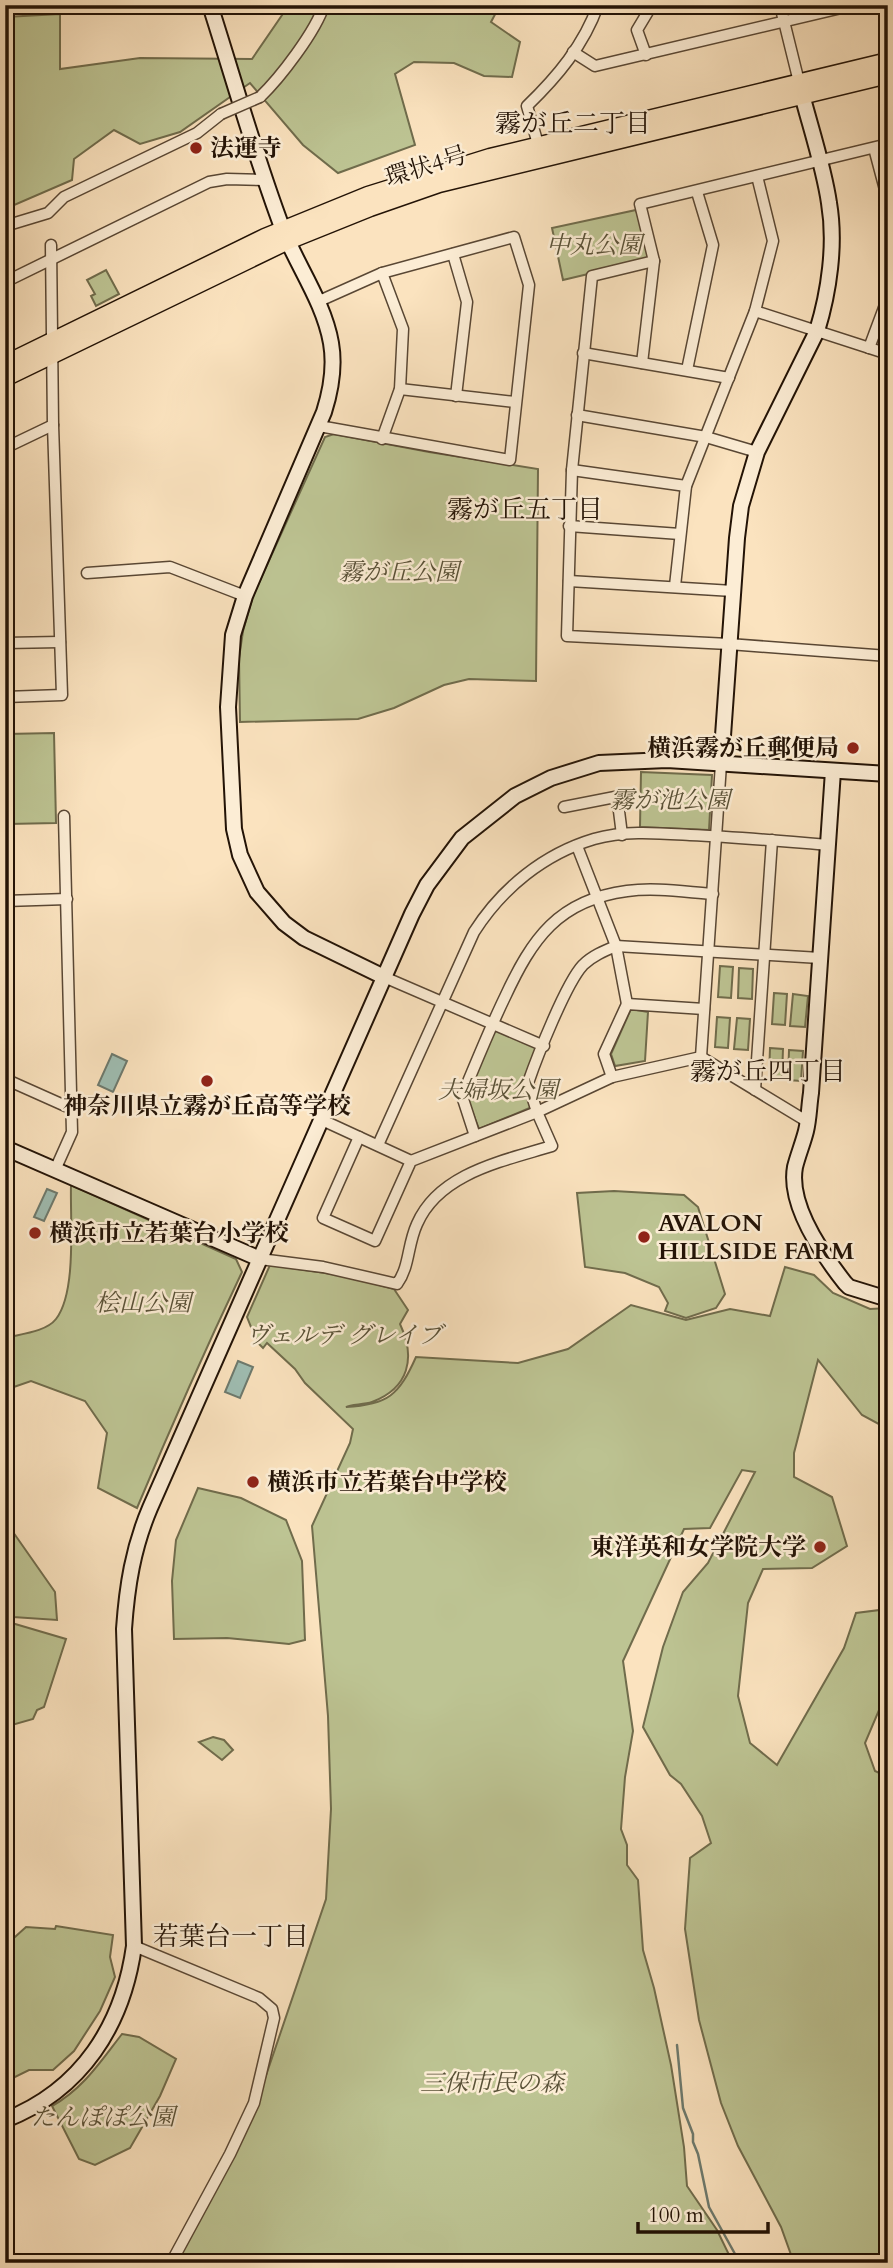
<svg xmlns="http://www.w3.org/2000/svg" width="893" height="2268" font-family="Cardo,'Noto Serif JP',serif">
	<style>
		.green { fill: #bdc493; stroke: #706c4c; stroke-width: 2 }
		.water { fill: #9fbeb3; stroke: #6d7a6e; stroke-width: 2 }
		.lines { fill: none; stroke-linecap: round; stroke-linejoin: round }
		.stream { stroke: #6d7a6e; stroke-width: 2.5 }
		.street-casing { stroke: #594734; stroke-width: 13 }
		.secondary-casing { stroke: #231306; stroke-width: 18 }
		.primary-casing { stroke: #231306; stroke-width: 19 }
		.street { stroke: #fcedd5; stroke-width: 10 }
		.secondary { stroke: #fcedd5; stroke-width: 14 }
		.primary { stroke: #fbe3bf; stroke-width: 16 }
		.street-bridge-casing { stroke: #594734; stroke-width: 13; stroke-linecap: butt }
		.street-bridge { stroke: #fcedd5; stroke-width: 10 }
		.poi-dot { fill: #8f2418; stroke: #fcedd5; stroke-width: 2.5 }
		.labels { text-anchor: middle; stroke-width: 5; stroke-linejoin: round; paint-order: stroke }
		.poi-label { font-size: 24px; font-weight: bold; fill: #231306; stroke: #fcedd5; text-anchor: start }
		.street-label { font-size: 24px; fill: #231306; stroke: #fcedd5 }
		.park-label { font-size: 24px; font-style: italic; fill: #595137; stroke: #fcedd5 }
		.neighbourhood-label { font-size: 26px; fill: #231306; stroke: #fcedd5 }
	</style>
	<rect width="100%" height="100%" fill="#fbe3bf"/>
	<filter id="stains"><feTurbulence type="fractalNoise" baseFrequency=".00286" numOctaves="4"/><feColorMatrix values="0 0 0 0 .2 0 0 0 0 .09 0 0 0 0 .02 0 0 0 .5 -.17"/></filter>
	<radialGradient id="worn" r=".72"><stop offset=".6" stop-color="#630" stop-opacity="0"/><stop offset="1" stop-color="#630" stop-opacity=".3"/></radialGradient>
	<!-- green -->
	<g class="green">
		<path d="M289 5H500L491 22 520 42 512 77 484 76 454 63 414 62 395 74 415 145 338 173 303 145 250 83 180 132 140 144 114 130 74 159 72 180 5 209V17L60 14V69L140 58 252 59Z"/>
		<path d="M636 210 651 259 563 280 552 228Z"/>
		<path d="M106 270 119 294 96 306 91 296 95 294 87 280Z"/>
		<path d="M334 434 429 452 538 469 536 681 469 679 444 685 394 708 358 719 240 722 239 658 243 631 253 596 325 437Z"/>
		<path d="M54 733 56 823 8 824 6 734Z"/>
		<path d="M641 772 712 775 709 830 640 827Z"/>
		<path d="M720 966 733 967 731 998 718 997Z"/>
		<path d="M739 968 753 969 752 999 738 998Z"/>
		<path d="M774 993 787 994 785 1025 772 1024Z"/>
		<path d="M793 994 808 996 805 1027 790 1026Z"/>
		<path d="M631 1009 648 1012 645 1061 615 1066 611 1054Z"/>
		<path d="M717 1017 730 1018 728 1048 715 1047Z"/>
		<path d="M737 1018 750 1019 748 1050 734 1049Z"/>
		<path d="M494 1028 538 1046 524 1083 532 1107 479 1129 466 1095Z"/>
		<path d="M770 1048 783 1049 782 1077H769Z"/>
		<path d="M789 1050 803 1051 801 1081 788 1080Z"/>
		<path d="M71 1185 236 1259 242 1272C205 1350 170 1429 137 1508L98 1488 107 1433 85 1401 31 1381 5 1390V1338C20 1334 46 1332 56 1319 77 1292 70 1220 71 1185Z"/>
		<path d="M614 1191 684 1195 698 1207 725 1294 716 1308 686 1318 665 1311 668 1303 659 1287 625 1273 585 1267 577 1193Z"/>
		<path d="M270 1265 346 1276 394 1289 408 1310 400 1324C416 1358 409 1388 372 1402 364 1405 351 1404 346 1407 388 1405 399 1395 416 1357L518 1363 568 1349 631 1305 686 1320 730 1309 770 1316 785 1267 814 1275 833 1293 870 1309 888 1308V1429L862 1415 818 1360 794 1453V1477L832 1497 847 1546 812 1568 763 1569 748 1603 738 1696 750 1743 777 1765 844 1648 856 1613 888 1609V1696H885L865 1743 875 1771 888 1777V2263H794L781 2227 738 2146 721 2103 699 2020 685 1929 690 1858 711 1843 702 1816 681 1784 670 1775 643 1727 663 1647 683 1592 708 1563 755 1472 742 1470 710 1528 684 1529 623 1661 633 1731 625 1777 621 1829 627 1845V1865L638 1880 643 1950 654 1988 671 2065 684 2147 687 2186 717 2230 733 2263H176L234 2156 257 2102 326 1899 331 1809 328 1716 312 1526 350 1443 353 1429 305 1383 295 1369 267 1343 263 1348 257 1342 247 1317Z"/>
		<path d="M198 1488 241 1498 286 1520 302 1561 305 1640 289 1644 227 1638 174 1639 172 1581 176 1540Z"/>
		<path d="M13 1532 55 1592 57 1620 13 1617 5 1612V1533Z"/>
		<path d="M5 1621 66 1639 44 1707 37 1710 33 1719 5 1727Z"/>
		<path d="M213 1737 224 1740 233 1750 222 1760 199 1742Z"/>
		<path d="M56 1926 113 1935 110 1957 115 1977 100 2011 74 2051 53 2070H29L5 2082V1946L26 1927 55 1929Z"/>
		<path d="M122 2034 139 2037 176 2059 160 2096 130 2148 95 2165 79 2159 52 2106C83 2089 101 2061 122 2034Z"/>
	</g>
	<!-- water -->
	<g class="water">
		<path d="M112 1054 127 1061 113 1092 98 1085Z"/>
		<path d="M47 1189 57 1193 44 1221 34 1217Z"/>
		<path d="M238 1361 253 1367 240 1398 225 1392Z"/>
	</g>
	<g class="lines">
		<!-- stream -->
		<path class="stream" d="M677 2045 683 2108 693 2134V2142L698 2154 709 2207 740 2263"/>
		<defs>
			<g id="street">
				<path d="M780 5 799 82"/>
				<path d="M573 52 595 66 854 5"/>
				<path d="M646 55 637 30 652 5"/>
				<path d="M260 97C280 78 316 31 324 5"/>
				<path d="M874 148 887 197 888 284"/>
				<path d="M540 151 527 106C557 77 584 45 598 5"/>
				<path d="M5 226 48 213 64 197 197 133 221 114"/>
				<path d="M453 254 467 302 456 396"/>
				<path d="M654 261 592 276 572 470 567 636 729 644 888 656"/>
				<path d="M382 273 403 329 400 389 382 439"/>
				<path d="M5 282 209 182 227 179 266 180"/>
				<path d="M317 302 382 273 514 237 529 285 510 460 319 426"/>
				<path d="M755 311 888 354"/>
				<path d="M869 348 888 297"/>
				<path d="M583 353 729 378"/>
				<path d="M642 363 654 261 640 204 888 144"/>
				<path d="M687 370 713 245 697 192"/>
				<path d="M400 389 515 402"/>
				<path d="M577 415 706 437 757 452"/>
				<path d="M5 448 53 425"/>
				<path d="M572 470 686 486"/>
				<path d="M569 526 680 534"/>
				<path d="M87 573 170 567 245 596"/>
				<path d="M569 581 733 591"/>
				<path d="M675 586 686 486 755 311 773 241 757 176"/>
				<path d="M5 643 60 642"/>
				<path d="M5 697 62 695 53 425 51 245"/>
				<path d="M564 807 615 797 618 803 622 835"/>
				<path d="M577 846 616 946 627 1004"/>
				<path d="M5 901 67 899"/>
				<path d="M5 950 8 1080"/>
				<path d="M384 977 544 1046"/>
				<path d="M701 1057 721 764"/>
				<path d="M612 1077 604 1054 627 1004 704 1009"/>
				<path d="M5 1079 70 1108"/>
				<path d="M755 1090 772 840"/>
				<path d="M322 1120 411 1161"/>
				<path d="M475 1136 462 1096C476 1063 489 1030 505 997 532 939 558 900 627 891 655 887 685 892 713 894"/>
				<path d="M359 1137 323 1218 375 1241 411 1161 537 1112 612 1077 701 1057 808 1122"/>
				<path d="M378 1145 474 932C502 888 544 854 594 839 625 830 658 833 690 835 736 837 782 841 828 845"/>
				<path d="M55 1170 72 1132 64 816"/>
				<path d="M260 1259 323 1267 397 1284C410 1266 407 1246 417 1224 439 1173 503 1161 552 1146L537 1112 528 1083C537 1057 566 983 583 965 592 956 604 951 616 946L820 958"/>
				<path d="M134 1946 259 1998 272 2009 274 2018 254 2103 230 2154 171 2263"/>
			</g>
			<g id="secondary">
				<path d="M210 5C234 80 255 156 283 230 298 267 324 303 331 343 335 366 331 390 324 412L245 596 233 635 228 707 234 829 240 855 257 892 284 923 304 938 384 977"/>
				<path d="M721 764 737 538 741 506 757 452 817 331C829 292 836 244 829 203 824 167 809 123 800 87"/>
				<path d="M833 771 811 1093C809 1106 809 1119 806 1131 803 1143 798 1155 795 1167 788 1205 823 1255 845 1283L849 1287 888 1299"/>
				<path d="M5 1148 260 1259"/>
				<path d="M5 2120C82 2090 123 2025 134 1946L124 1629C127 1586 133 1548 150 1508L412 914 427 885 462 838 515 796 551 778 599 763 667 760 888 774"/>
			</g>
			<g id="primary">
				<path d="M5 364 265 237 368 195 490 157 888 61"/>
				<path d="M5 378 288 241 370 208 439 184 888 75"/>
			</g>
		</defs>
		<!-- street casing -->
		<use href="#street" class="street-casing"/>
		<!-- secondary casing -->
		<use href="#secondary" class="secondary-casing"/>
		<!-- primary casing -->
		<use href="#primary" class="primary-casing"/>
		<!-- street -->
		<use href="#street" class="street"/>
		<!-- secondary -->
		<use href="#secondary" class="secondary"/>
		<!-- primary -->
		<use href="#primary" class="primary"/>
		<defs>
			<path id="street-bridge" d="M221 114 260 97"/>
		</defs>
		<!-- street-bridge casing -->
		<use href="#street-bridge" class="street-bridge-casing"/>
		<!-- street-bridge -->
		<use href="#street-bridge" class="street-bridge"/>
	</g>
	<!-- markers -->
	<g class="poi-dot">
		<circle cx="196" cy="148" r="7"/>
		<circle cx="853" cy="748" r="7"/>
		<circle cx="207" cy="1081" r="7"/>
		<circle cx="35" cy="1233" r="7"/>
		<circle cx="644" cy="1237" r="7"/>
		<circle cx="253" cy="1482" r="7"/>
		<circle cx="820" cy="1547" r="7"/>
	</g>
	<g class="labels">
		<!-- poi labels -->
		<g class="poi-label">
			<text x="210" y="156">法運寺</text>
			<text x="839" y="756" text-anchor="end">横浜霧が丘郵便局</text>
			<text x="207" y="1114" text-anchor="middle">神奈川県立霧が丘高等学校</text>
			<text x="658" y="1231">AVALON<tspan x="658" dy="28">HILLSIDE FARM</tspan></text>
			<text x="49" y="1241">横浜市立若葉台小学校</text>
			<text x="267" y="1490">横浜市立若葉台中学校</text>
			<text x="806" y="1555" text-anchor="end">東洋英和女学院大学</text>
		</g>
		<!-- street labels -->
		<g class="street-label">
			<text transform="translate(426 166) rotate(-17)" y="8">環状4号</text>
		</g>
		<!-- park labels -->
		<g class="park-label">
			<text x="594" y="253">中丸公園</text>
			<text x="399" y="580">霧が丘公園</text>
			<text x="670" y="808">霧が池公園</text>
			<text x="498" y="1098">夫婦坂公園</text>
			<text x="143" y="1311">桧山公園</text>
			<text x="344" y="1343">ヴェルデ グレイブ</text>
			<text x="492" y="2091">三保市民の森</text>
			<text x="103" y="2125">たんぽぽ公園</text>
		</g>
		<!-- neighbourhood labels -->
		<g class="neighbourhood-label">
			<text x="573" y="132">霧が丘二丁目</text>
			<text x="525" y="518">霧が丘五丁目</text>
			<text x="768" y="1080">霧が丘四丁目</text>
			<text x="231" y="1945">若葉台一丁目</text>
		</g>
	</g>
	<!-- margin -->
	<rect width="893" height="2268" fill="none" stroke="#fbe3bf" stroke-width="28"/>
	<rect x="7" y="7" width="879" height="2254" fill="none" stroke="#231306" stroke-width="3.5"/>
	<rect x="14" y="14" width="865" height="2240" fill="none" stroke="#231306" stroke-width="2"/>
	<!-- scale -->
	<path d="M638 2222v10h130v-10" fill="none" stroke="#231306" stroke-width="3.5"/>
	<text x="648" y="2222" font-size="21" fill="#231306" stroke="#fcedd5" stroke-width="5" paint-order="stroke">100 m</text>
	<rect width="100%" height="100%" filter="url(#stains)"/>
	<rect width="100%" height="100%" fill="url(#worn)"/>
</svg>
